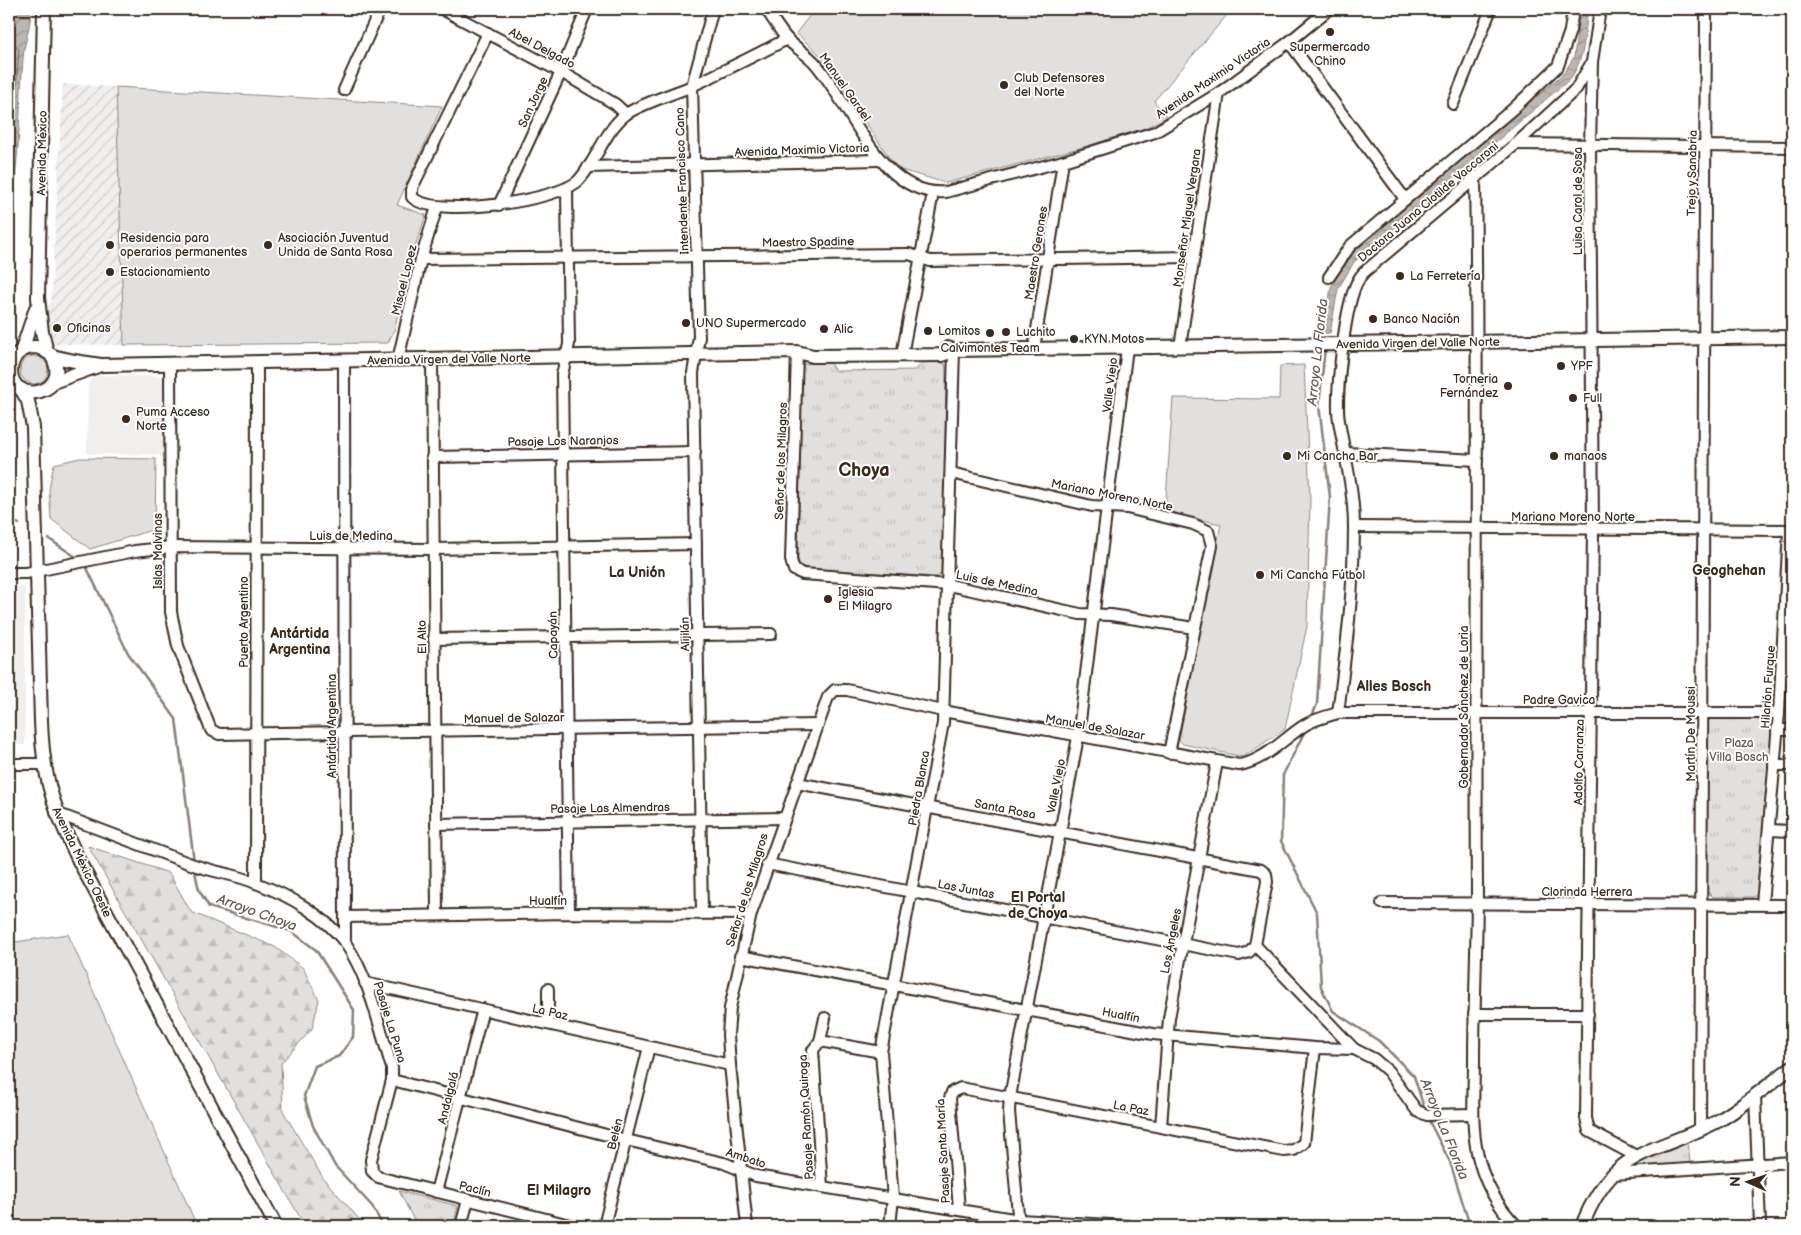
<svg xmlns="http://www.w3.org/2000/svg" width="1801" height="1235" font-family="'Balsamiq Sans',sans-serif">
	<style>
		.built { fill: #f1efee }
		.industrial { fill: url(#industrial-furrows) }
		.green { fill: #e2e0de; stroke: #8e857e }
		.forest { fill: url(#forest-firs); stroke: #8e857e }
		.park { fill: url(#park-tufts); stroke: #8e857e }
		.water { fill: url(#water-waves); stroke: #887e77 }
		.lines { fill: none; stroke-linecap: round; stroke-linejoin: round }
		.shore { stroke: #6f625a; stroke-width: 1 }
		.stream { stroke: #887e77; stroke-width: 2.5 }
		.minor-casing { stroke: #3b2a1e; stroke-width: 14 }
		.major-casing { stroke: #3b2a1e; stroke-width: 16 }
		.minor { stroke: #fff; stroke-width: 10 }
		.major { stroke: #fff; stroke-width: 12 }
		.poi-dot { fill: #3b2a1e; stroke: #fff; stroke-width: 2 }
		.labels { text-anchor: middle; stroke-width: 4; stroke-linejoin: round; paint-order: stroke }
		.poi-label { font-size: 12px; fill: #3b2a1e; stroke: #fff; text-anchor: start }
		.street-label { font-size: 12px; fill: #3b2a1e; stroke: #fff }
		.park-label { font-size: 12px; fill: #65584e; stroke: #fff }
		.water-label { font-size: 14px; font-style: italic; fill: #685b52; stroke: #fff }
		.neighbourhood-label { font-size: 14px; font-weight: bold; fill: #3b2a1e; stroke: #fff }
		.district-label { font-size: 18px; font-weight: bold; fill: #3b2a1e; stroke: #fff }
	</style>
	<defs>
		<pattern id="industrial-furrows" width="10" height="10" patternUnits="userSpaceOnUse" patternTransform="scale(1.25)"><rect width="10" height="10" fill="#f1efee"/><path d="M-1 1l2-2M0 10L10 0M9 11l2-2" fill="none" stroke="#d0cdcc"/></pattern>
		<pattern id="forest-firs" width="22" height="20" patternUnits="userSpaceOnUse" patternTransform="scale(1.25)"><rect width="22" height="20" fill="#e2e0de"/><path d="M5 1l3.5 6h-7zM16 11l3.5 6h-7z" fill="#c3c0be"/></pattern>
		<pattern id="park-tufts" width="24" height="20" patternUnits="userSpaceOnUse" patternTransform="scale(1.25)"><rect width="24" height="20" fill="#e2e0de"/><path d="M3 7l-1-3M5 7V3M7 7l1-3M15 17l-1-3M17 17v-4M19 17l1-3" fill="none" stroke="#c3c0be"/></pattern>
		<pattern id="water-waves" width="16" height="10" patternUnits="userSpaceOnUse" patternTransform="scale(1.25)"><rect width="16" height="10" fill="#bcb6b3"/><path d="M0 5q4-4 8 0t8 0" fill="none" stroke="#9a9491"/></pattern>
	</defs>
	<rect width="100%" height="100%" fill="#fff"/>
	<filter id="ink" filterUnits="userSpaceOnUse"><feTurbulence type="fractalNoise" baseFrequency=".02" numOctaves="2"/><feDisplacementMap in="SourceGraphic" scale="10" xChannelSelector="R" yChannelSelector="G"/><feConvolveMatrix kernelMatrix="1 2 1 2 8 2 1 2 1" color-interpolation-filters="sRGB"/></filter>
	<g filter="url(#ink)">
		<!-- built -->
		<g class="built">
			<path d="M97 375 159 376 163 382 165 455 87 454 88 384Z"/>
			<rect x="9" y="587" width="16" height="158"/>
		</g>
		<!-- industrial -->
		<path class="industrial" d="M63 84 116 87 124 345 48 344 46 338 47 306 51 302Z"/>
		<!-- green -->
		<g class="green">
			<path d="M815 9H1232L1154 101 1167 117 1145 128 1087 146 946 183 901 170 892 162 830 68 818 53 796 33Z"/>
			<path d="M116 87 442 106 397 205 426 215 405 276 395 328 388 343 124 345Z"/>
			<circle cx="34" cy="370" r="14"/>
			<path d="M1304 365 1310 499 1307 626 1285 729 1243 757 1183 744 1179 740 1221 524 1165 512 1173 398 1279 399 1280 366Z"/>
			<path d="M80 458 156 459 155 529 90 549 51 519 49 489 54 464Z"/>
			<path d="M68 934 197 1226H9V943Z"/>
		</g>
		<!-- forest -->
		<path class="forest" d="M88 846 169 873 191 912 275 947 303 968 319 1000 312 1029 281 1063 283 1111 323 1178 360 1220 362 1226H305Z"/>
		<!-- park -->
		<g class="park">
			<path d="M937 360 945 364 946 369 943 569 940 575 935 577 805 568 800 566 798 559 802 371 804 364 829 362 835 371 916 370 923 361Z"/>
			<path d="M1714 718H1764L1770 720 1773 727 1759 890 1757 895 1753 897H1713L1707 891 1708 725 1709 720Z"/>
			<path d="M1688 1140 1690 1164 1638 1167 1640 1161Z"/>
			<path d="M399 1191 458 1206 453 1226H417Z"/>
		</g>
		<!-- water -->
		<g class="water">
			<path d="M21 9H26L31 13C30 29 24 43 23 58 19 111 20 163 9 215 9 174 1 37 21 9Z"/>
			<path d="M1580 9H1588C1584 35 1586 57 1570 79L1354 262 1338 289 1330 333H1324L1331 287 1348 257 1564 73 1574 57Z"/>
		</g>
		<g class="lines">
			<!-- shore -->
			<g class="shore">
				<path d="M9 49 16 47 19 49 9 187"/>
				<path d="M9 55 12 58 9 113"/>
			</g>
			<!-- stream -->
			<g class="stream">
				<path d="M9 519 19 524"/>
				<path d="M49 539 79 559"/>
				<path d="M85 564 128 653 176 719 194 862"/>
				<path d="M1313 714 1317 704 1330 497 1319 405 1325 348"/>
				<path d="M1304 733 1283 775 1281 841 1317 913 1321 987 1333 1011 1379 1041 1414 1076 1425 1111"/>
				<path d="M194 867 199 890 209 907 291 931 316 950 354 1010 353 1037 339 1056 315 1066 304 1096 313 1126 335 1166 372 1206 383 1226"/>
				<path d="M1428 1119 1450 1162 1470 1226"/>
			</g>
			<defs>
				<g id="minor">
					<path d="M442 9 561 72 615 104 626 114"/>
					<path d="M766 9C773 19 780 31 788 40 796 48 807 54 814 62 851 102 879 198 946 192L1063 161 1155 132 1219 93 1289 42 1329 9"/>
					<path d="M488 33 412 188V197C433 219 559 201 579 180 597 160 604 132 625 115 637 105 676 93 692 86 724 71 756 55 787 39"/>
					<path d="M1289 42 1405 199"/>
					<path d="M1592 62 1590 145 1593 529 1586 1118 1589 1131 1636 1156"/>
					<path d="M344 90 380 9"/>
					<path d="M1453 104 1491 9"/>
					<path d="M1516 144 1792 147"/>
					<path d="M588 167 879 160"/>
					<path d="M1475 177C1479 413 1475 650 1477 886 1477 945 1474 1003 1474 1062 1474 1092 1471 1123 1477 1152 1483 1180 1497 1206 1517 1226"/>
					<path d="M567 189 569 344 562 375 569 913"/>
					<path d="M499 205 561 72 587 9"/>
					<path d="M421 259 909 254 930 261 1194 257"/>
					<path d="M1329 277 1350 246 1514 108 1558 66 1570 31 1573 9"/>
					<path d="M1180 347 1219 93"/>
					<path d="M1034 349 1063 161"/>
					<path d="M797 352 791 560 794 570 803 574 949 585 1080 614 1111 615 1194 628"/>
					<path d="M902 355 933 193"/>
					<path d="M432 359 437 914"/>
					<path d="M398 360 421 259 437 207"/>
					<path d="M344 361 345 942"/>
					<path d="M170 364 171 612 178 646 211 730 219 734 817 725"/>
					<path d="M1347 453 1477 460"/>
					<path d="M432 457 695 452"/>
					<path d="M951 473 1092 506 1127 508 1193 524 1208 531 1212 546 1169 753"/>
					<path d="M1354 527 1792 530"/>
					<path d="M9 573H26L135 551 171 547 433 549 696 544"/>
					<path d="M434 639 771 634"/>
					<path d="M1781 673H1792"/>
					<path d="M1338 713C1346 651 1354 589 1354 527 1354 491 1345 457 1339 421 1335 395 1345 300 1359 279 1361 275 1365 271 1369 268L1516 144 1576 89 1592 62 1600 9"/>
					<path d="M1777 730H1792"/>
					<path d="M9 764H44"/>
					<path d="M1774 765H1792"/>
					<path d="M56 813C101 830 146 847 191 864 212 872 235 874 256 883 288 895 326 916 346 944 370 979 379 1027 392 1068V1080L371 1160 372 1171 378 1177 574 1226"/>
					<path d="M436 824 784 818"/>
					<path d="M1769 830 1792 831"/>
					<path d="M767 864 1239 955 1249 952 1255 945 1267 882 1266 874 1261 870 797 783"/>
					<path d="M256 883 257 362"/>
					<path d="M1382 903 1792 905"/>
					<path d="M1762 904 1779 713 1789 530"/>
					<path d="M702 913 693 373 699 337 692 86 713 9"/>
					<path d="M345 917 569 913 751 914"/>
					<path d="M1255 945 1354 1049"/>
					<path d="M740 956 1153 1034 1315 1048 1354 1049 1374 1059 1388 1071 1417 1111 1427 1115 1473 1114"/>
					<path d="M365 983 730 1065"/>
					<path d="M1474 1014H1588"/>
					<path d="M548 1024V989"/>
					<path d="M820 1041 881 1052"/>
					<path d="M392 1080 626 1140 724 1163 756 1176 1019 1220 1129 1226"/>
					<path d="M1755 1095 1760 1226"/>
					<path d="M1161 1127 1169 1018 1217 762"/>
					<path d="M1700 1130 1706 9"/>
					<path d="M1613 1174 1792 1162"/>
					<path d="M822 1187 813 1050 820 1041 825 1018"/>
					<path d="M436 1192 483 1009"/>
					<path d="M959 1209 950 1098 952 1092 961 1088 1284 1151 1294 1150 1304 1143 1315 1048"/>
					<path d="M461 1226 468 1200"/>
					<path d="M604 1226 649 1047"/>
					<path d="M747 1226 730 1065 728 1035 730 1008 751 914 828 697 835 690H847L943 711 1239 765C1265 761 1284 738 1305 725 1315 719 1327 716 1338 713H1779"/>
					<path d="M890 1226 893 1198 881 1052 943 723 954 350"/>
					<path d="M1019 1226 1009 1111 1010 1097 1078 737 1127 348"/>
				</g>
				<g id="major">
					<path d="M44 9 38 298 42 332 47 352"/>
					<path d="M948 348 954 350 1792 337"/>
					<path d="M22 350 36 308"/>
					<path d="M51 355C75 393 12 408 11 371 11 363 15 355 21 351 26 348 31 347 36 347 44 348 49 355 56 357 71 361 87 363 102 365L797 352 813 356 942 355 954 350"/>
					<path d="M53 382 98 366"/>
					<path d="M21 389 28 401 33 427 41 721C43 781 54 809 80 863L276 1226"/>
					<path d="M1582 1226C1613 1146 1652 1156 1718 1121 1744 1106 1768 1085 1792 1067"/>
				</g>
			</defs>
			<!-- minor casing -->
			<use href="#minor" class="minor-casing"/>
			<!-- major casing -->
			<use href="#major" class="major-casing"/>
			<!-- minor -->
			<use href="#minor" class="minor"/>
			<!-- major -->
			<use href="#major" class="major"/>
		</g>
	</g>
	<!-- markers -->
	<g class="poi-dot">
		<circle cx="1330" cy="32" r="5"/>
		<circle cx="1004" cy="85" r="5"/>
		<circle cx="110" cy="245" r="5"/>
		<circle cx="268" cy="245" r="5"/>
		<circle cx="110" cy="272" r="5"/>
		<circle cx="1400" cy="276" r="5"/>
		<circle cx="1373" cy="319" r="5"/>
		<circle cx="686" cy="323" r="5"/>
		<circle cx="57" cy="328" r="5"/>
		<circle cx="824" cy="329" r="5"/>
		<circle cx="928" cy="331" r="5"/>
		<circle cx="1006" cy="332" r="5"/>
		<circle cx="990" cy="333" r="5"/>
		<circle cx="1074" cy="339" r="5"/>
		<circle cx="1561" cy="366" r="5"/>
		<circle cx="1508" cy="386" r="5"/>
		<circle cx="1573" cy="398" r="5"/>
		<circle cx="126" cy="419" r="5"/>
		<circle cx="1287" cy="456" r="5"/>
		<circle cx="1554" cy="456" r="5"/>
		<circle cx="1260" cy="575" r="5"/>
		<circle cx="828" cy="599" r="5"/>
	</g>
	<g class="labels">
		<!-- poi labels -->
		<g class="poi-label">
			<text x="1330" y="51" text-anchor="middle">Supermercado<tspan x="1330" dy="14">Chino</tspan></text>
			<text x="1014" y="82">Club Defensores<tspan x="1014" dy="14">del Norte</tspan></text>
			<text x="120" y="242">Residencia para<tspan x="120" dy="14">operarios permanentes</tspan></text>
			<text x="278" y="242">Asociación Juventud<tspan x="278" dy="14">Unida de Santa Rosa</tspan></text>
			<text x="120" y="276">Estacionamiento</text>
			<text x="1410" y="280">La Ferretería</text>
			<text x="1383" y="323">Banco Nación</text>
			<text x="696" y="327">UNO Supermercado</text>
			<text x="67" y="332">Oficinas</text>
			<text x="834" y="333">Alic</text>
			<text x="938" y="335">Lomitos</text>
			<text x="1016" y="336">Luchito</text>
			<text x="1084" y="343">KYN Motos</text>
			<text x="990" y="352" text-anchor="middle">Calvimontes Team</text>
			<text x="1571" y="370">YPF</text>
			<text x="1498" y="383" text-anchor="end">Torneria<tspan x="1498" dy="14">Fernández</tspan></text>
			<text x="1583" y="402">Full</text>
			<text x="136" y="416">Puma Acceso<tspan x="136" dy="14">Norte</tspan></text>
			<text x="1297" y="460">Mi Cancha Bar</text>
			<text x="1564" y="460">manaos</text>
			<text x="1270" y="579">Mi Cancha Fútbol</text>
			<text x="838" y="596">Iglesia<tspan x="838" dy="14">El Milagro</tspan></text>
		</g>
		<!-- street labels -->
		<g class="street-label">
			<text transform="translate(542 48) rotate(28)" y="4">Abel Delgado</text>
			<text transform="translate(1213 78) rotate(-34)" y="4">Avenida Maximio Victoria</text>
			<text transform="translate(845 87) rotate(55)" y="4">Manuel Gardel</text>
			<text transform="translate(533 102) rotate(-65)" y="4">San Jorge</text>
			<text transform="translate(802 150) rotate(-2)" y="4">Avenida Maximio Victoria</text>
			<text transform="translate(42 153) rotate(-89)" y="4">Avenida México</text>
			<text transform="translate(1692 173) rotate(-89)" y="4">Trejo y Sanabria</text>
			<text transform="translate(682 181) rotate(-92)" y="4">Intendente Francisco Cano</text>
			<text transform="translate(1578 201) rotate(-90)" y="4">Luisa Carol de Sosa</text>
			<text transform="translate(1428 202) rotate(-40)" y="4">Doctora Juana Clotilde Vaccaroni</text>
			<text transform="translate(1187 218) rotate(-82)" y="4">Monseñor Miguel Vergara</text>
			<text transform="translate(808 242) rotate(-1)" y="4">Maestro Spadine</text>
			<text transform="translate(1036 253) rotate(-81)" y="4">Maestro Gerones</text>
			<text transform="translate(404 280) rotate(-76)" y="4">Misael Lopez</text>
			<text transform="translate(1418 343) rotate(-1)" y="4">Avenida Virgen del Valle Norte</text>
			<text transform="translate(449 359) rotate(-1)" y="4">Avenida Virgen del Valle Norte</text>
			<text transform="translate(1110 385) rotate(-83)" y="4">Valle Viejo</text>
			<text transform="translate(563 441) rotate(-1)" y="4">Pasaje Los Naranjos</text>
			<text transform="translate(781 461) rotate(-88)" y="4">Señor de los Milagros</text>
			<text transform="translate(1112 495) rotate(11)" y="4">Mariano Moreno Norte</text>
			<text x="1573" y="521">Mariano Moreno Norte</text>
			<text x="351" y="540">Luis de Medina</text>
			<text transform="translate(158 551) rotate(-90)" y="4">Islas Malvinas</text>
			<text transform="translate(997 583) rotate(12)" y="4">Luis de Medina</text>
			<text transform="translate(244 622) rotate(-90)" y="4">Puerto Argentino</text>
			<text transform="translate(685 634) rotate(-91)" y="4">Alijilán</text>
			<text transform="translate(553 635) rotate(-91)" y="4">Capayán</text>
			<text transform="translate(422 637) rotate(-91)" y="4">El Alto</text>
			<text transform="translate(1768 687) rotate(-86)" y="4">Hilarión Furque</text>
			<text x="1559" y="704">Padre Gavica</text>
			<text transform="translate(1464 707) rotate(-90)" y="4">Gobernador Sánchez de Loria</text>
			<text transform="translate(514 718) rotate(-1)" y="4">Manuel de Salazar</text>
			<text transform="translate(332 726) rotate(-90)" y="4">Antártida Argentina</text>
			<text transform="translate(1095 727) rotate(10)" y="4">Manuel de Salazar</text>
			<text transform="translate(1691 734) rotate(-90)" y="4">Martín De Moussi</text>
			<text transform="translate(1579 762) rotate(-89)" y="4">Adolfo Carranza</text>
			<text transform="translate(1056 786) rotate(-79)" y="4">Valle Viejo</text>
			<text transform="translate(919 788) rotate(-80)" y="4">Piedra Blanca</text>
			<text transform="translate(610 808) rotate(-1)" y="4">Pasaje Las Almendras</text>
			<text transform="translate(1005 809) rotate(11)" y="4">Santa Rosa</text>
			<text transform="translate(82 862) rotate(64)" y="4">Avenida México Oeste</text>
			<text transform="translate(966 889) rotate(11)" y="4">Las Juntas</text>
			<text transform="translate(747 890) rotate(-73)" y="4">Señor de los Milagros</text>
			<text x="1587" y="896">Clorinda Herrera</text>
			<text x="548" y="905">Hualfín</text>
			<text transform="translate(1171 941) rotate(-79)" y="4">Los Ángeles</text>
			<text transform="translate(550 1012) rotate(13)" y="4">La Paz</text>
			<text transform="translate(1121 1015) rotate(11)" y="4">Hualfín</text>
			<text transform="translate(390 1022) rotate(73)" y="4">Pasaje La Puna</text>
			<text transform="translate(448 1098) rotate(-76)" y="4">Andalgalá</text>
			<text transform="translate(1131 1108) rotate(11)" y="4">La Paz</text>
			<text transform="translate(806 1117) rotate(-93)" y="4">Pasaje Ramón Quiroga</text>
			<text transform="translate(615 1134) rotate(-76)" y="4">Belén</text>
			<text transform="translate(943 1151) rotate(-93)" y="4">Pasaje Santa María</text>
			<text transform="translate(746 1158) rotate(18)" y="4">Ambato</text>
			<text transform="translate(475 1189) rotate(14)" y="4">Paclín</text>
		</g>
		<!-- park labels -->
		<g class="park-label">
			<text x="1739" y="747">Plaza<tspan x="1739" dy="14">Villa Bosch</tspan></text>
		</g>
		<!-- water labels -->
		<g class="water-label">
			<text transform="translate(1317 352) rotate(-84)" y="5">Arroyo La Florida</text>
			<text transform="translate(257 912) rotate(20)" y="5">Arroyo Choya</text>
			<text transform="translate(1445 1129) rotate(68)" y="5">Arroyo La Florida</text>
		</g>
		<!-- neighbourhood labels -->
		<g class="neighbourhood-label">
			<text x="1729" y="575">Geoghehan</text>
			<text x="637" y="577">La Unión</text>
			<text x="300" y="638">Antártida<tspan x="300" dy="16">Argentina</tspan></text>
			<text x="1394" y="691">Alles Bosch</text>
			<text x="1038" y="902">El Portal<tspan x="1038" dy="16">de Choya</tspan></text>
			<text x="559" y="1195">El Milagro</text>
		</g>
		<!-- district labels -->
		<g class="district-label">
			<text x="864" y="476">Choya</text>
		</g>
	</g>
	<!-- margin -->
	<rect width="1801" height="1235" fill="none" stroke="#fff" stroke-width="30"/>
	<rect x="15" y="15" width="1771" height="1205" fill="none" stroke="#3b2a1e" stroke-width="2" filter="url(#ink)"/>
	<!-- north arrow -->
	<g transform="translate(1748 1182) rotate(272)" stroke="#ffffff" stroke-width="4" paint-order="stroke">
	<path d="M0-4L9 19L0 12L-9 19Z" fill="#3b2a1e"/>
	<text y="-8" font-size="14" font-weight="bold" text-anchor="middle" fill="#3b2a1e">N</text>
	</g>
</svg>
